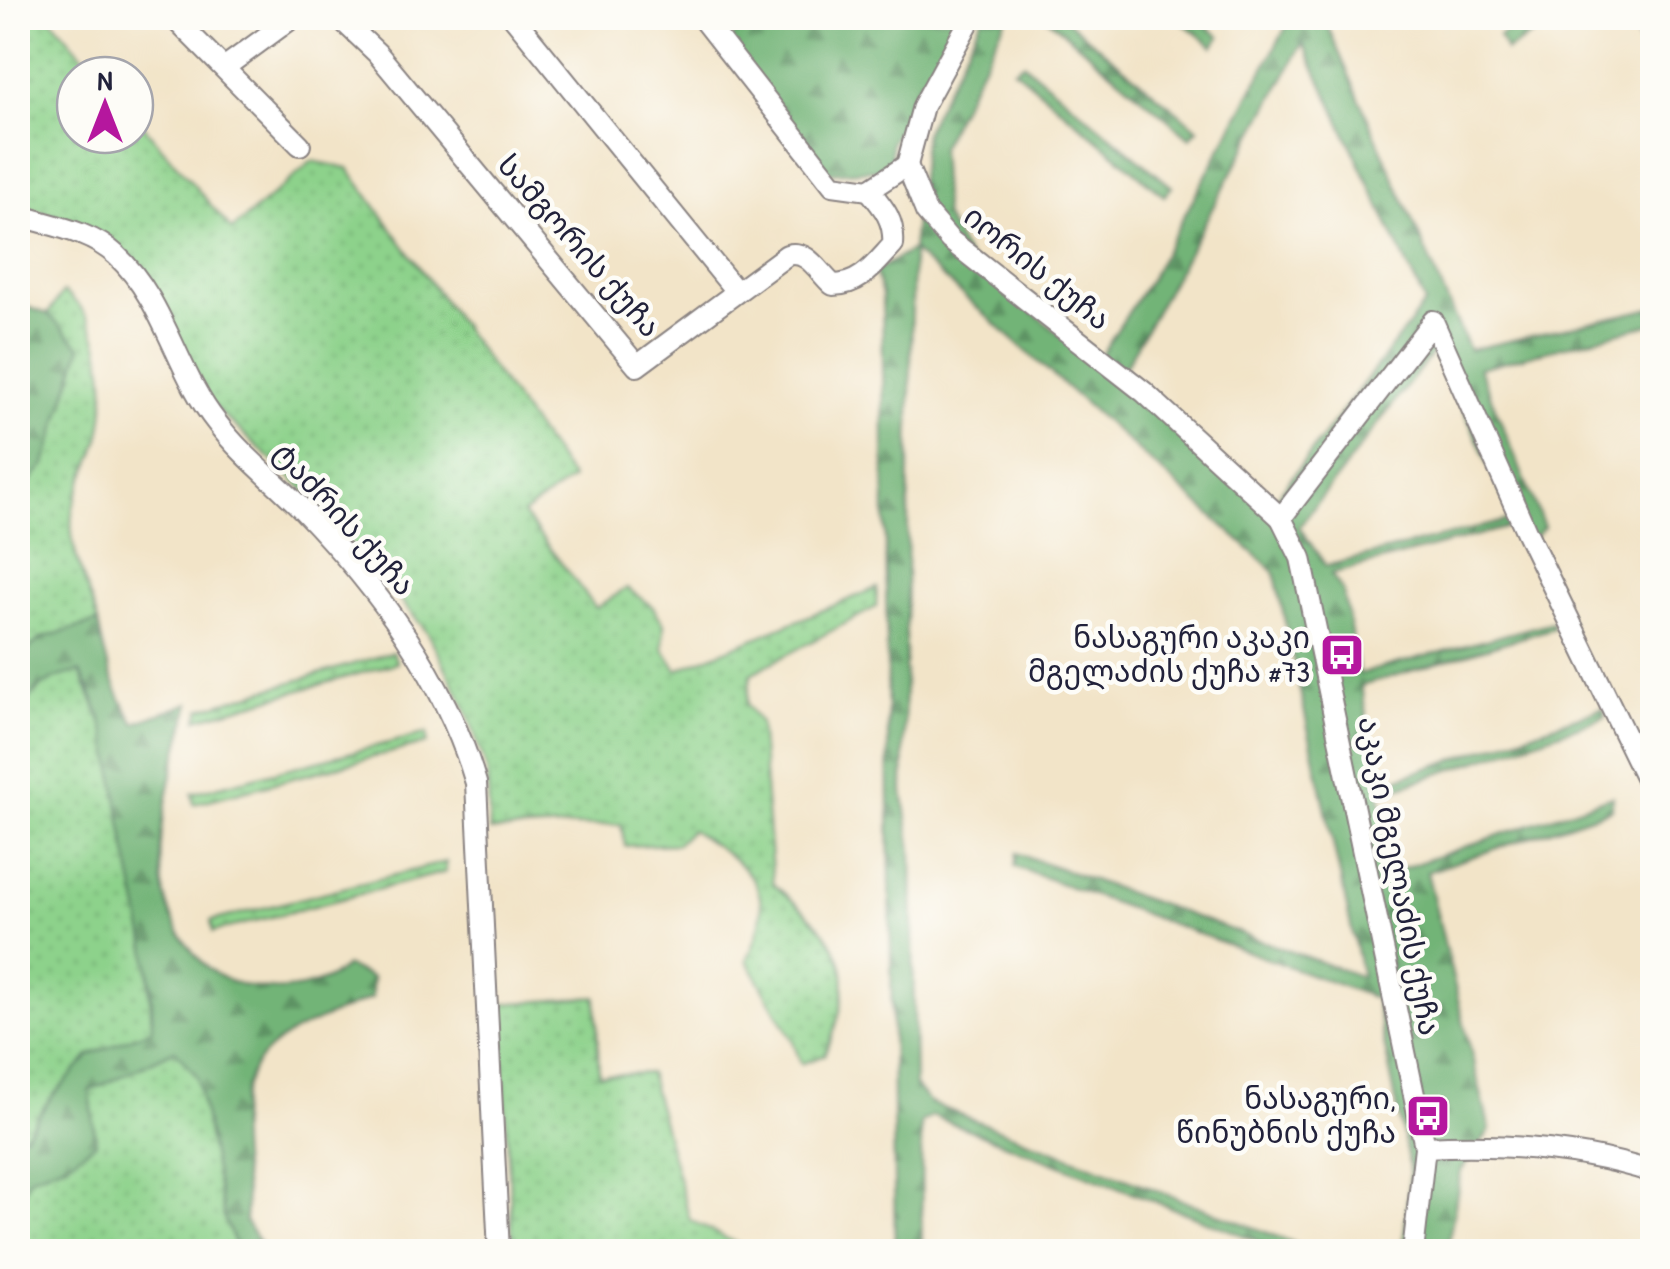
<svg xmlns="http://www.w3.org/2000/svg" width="1670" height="1269" font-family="'Patrick Hand','Noto Sans Georgian',sans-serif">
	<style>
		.grass { fill: url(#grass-dots); stroke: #587a63; stroke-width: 2.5 }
		.forest { fill: url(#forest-firs); stroke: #4a6b59; stroke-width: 2.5; fill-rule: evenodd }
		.water { fill: url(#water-rules); stroke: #426a8c; stroke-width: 2.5 }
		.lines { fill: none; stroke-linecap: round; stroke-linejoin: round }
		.minor-casing { stroke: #8a8382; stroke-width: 24 }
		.minor { stroke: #fff; stroke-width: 20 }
		.labels { text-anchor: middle; stroke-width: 9; stroke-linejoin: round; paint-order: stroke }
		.street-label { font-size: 30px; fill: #22223b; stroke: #fdfcf7 }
		.poi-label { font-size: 30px; fill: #22223b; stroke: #fdfcf7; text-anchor: end }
	</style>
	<defs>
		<pattern id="grass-dots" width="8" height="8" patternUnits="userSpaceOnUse" patternTransform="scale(2.5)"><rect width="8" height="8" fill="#8dd28b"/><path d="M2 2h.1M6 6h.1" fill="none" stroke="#79b479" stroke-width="1.8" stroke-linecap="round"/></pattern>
		<pattern id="forest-firs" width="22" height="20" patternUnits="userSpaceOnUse" patternTransform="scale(2.5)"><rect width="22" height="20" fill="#72b477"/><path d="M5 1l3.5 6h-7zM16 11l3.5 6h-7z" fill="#5d9263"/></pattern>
		<pattern id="water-rules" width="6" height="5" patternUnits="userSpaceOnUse" patternTransform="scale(2.5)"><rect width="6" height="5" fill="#62b3dd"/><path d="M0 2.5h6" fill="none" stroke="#5091b4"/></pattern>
	</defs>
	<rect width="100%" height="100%" fill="#fdfcf7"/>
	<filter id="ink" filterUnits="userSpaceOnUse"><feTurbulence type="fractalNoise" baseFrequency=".01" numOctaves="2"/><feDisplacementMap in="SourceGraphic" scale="20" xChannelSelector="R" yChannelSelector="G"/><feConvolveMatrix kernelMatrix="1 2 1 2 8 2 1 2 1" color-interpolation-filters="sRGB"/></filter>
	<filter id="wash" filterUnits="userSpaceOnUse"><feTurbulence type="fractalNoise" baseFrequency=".0048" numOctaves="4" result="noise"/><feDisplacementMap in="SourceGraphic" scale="40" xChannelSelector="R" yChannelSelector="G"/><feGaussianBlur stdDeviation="2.25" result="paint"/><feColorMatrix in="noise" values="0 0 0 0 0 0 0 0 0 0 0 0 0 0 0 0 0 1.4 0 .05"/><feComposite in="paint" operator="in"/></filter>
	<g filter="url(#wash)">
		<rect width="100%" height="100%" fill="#f2e4c8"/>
		<!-- grass -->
		<g class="grass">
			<path d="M18 18H51L100 75H75V135H135V116L232 230 312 161 348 168 572 479 523 514 596 608 627 588 653 607 664 624 663 648 677 670 877 588 876 607 751 674 747 704 760 723 773 884C844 943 862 966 825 1055L801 1064 793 1041 747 960C781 889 751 867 691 830L677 844 625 846 621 824 490 831 487 770 466 709 428 633 316 501 209 402 159 299 80 223 18 205Z"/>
			<path d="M63 292C105 319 110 389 100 435 94 460 79 483 73 508 65 543 89 589 98 622L42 638 18 657V497L45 463 81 348 48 314Z"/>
			<path d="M393 652 397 663 198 719 201 709Z"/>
			<path d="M80 672 111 743 124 838 146 926 152 1029 90 1056 50 1099 24 1136 18 1135V714C34 688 50 676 80 672Z"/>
			<path d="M427 733V743L194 804 192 793Z"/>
			<path d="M446 862V872L213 932 211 921Z"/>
			<path d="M596 997 599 1075 649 1073 690 1220 744 1247 763 1251H513L500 1004Z"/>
			<path d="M175 1050 197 1076 224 1218 238 1251H23L18 1203 30 1177 69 1162 90 1091Z"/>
		</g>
		<!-- forest -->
		<g class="forest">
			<path d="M749 18H962L891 142V169L828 173 729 42Z"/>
			<path d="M982 18H1007L940 148 944 216 969 259 1095 364 1150 279 1291 18H1324L1469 350 1652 308V324L1479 368 1544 527 1526 546 1516 525 1331 574 1343 591 1359 674 1552 622 1553 628 1361 686 1379 785 1603 708 1605 717 1380 794 1395 871 1612 796V809L1427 872 1490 1130 1461 1171 1447 1251H1403L1410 1170 1375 998 1015 867 1017 853 1362 977 1274 571 913 251 903 791 912 850 915 1086 930 1103 1315 1251H1284L933 1116 921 1123 922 1251H895L882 295 875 271 912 250 925 131ZM1303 43 1425 303 1272 503 1118 380ZM1436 348 1513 519 1326 566 1299 527Z"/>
			<path d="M1047 18H1064L1198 129 1190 138Z"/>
			<path d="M1177 18H1196L1220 37 1213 47Z"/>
			<path d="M1526 18H1562L1506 51 1499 36Z"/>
			<path d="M1023 63 1172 187 1164 196 1014 69Z"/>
			<path d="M18 283 21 305 48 314 81 347 45 464 18 497Z"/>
			<path d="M98 622C105 659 113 691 135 723L190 703C172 781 134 878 190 948 208 972 222 981 252 987 285 993 322 988 346 966L372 978V998C280 1037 231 1044 241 1159 243 1181 248 1198 245 1221L265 1251H238L224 1218 197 1076 175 1050 90 1091 96 1143 69 1162 30 1177 18 1203 23 1251H18V1135H25L50 1099 90 1055 152 1029C154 961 136 902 124 837 111 773 114 732 80 672 50 676 34 688 18 714V657L42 638Z"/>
		</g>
		<!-- water -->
		<path class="water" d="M1631 18H1652V63L1644 55Z"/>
	</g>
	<g filter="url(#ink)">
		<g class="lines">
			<defs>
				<g id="minor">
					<path d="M174 18 300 145"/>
					<path d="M340 18 377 53 637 366 787 255C808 249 818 272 833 285 861 285 875 264 893 245 895 221 884 208 869 190"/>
					<path d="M514 18 735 290"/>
					<path d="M702 18 833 185 869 190 907 165"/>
					<path d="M225 67 292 18"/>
					<path d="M907 165 926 212 950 240 1144 392 1281 518 1301 558 1425 1147 1413 1252"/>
					<path d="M907 165 923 106 971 18"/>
					<path d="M18 215C49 225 90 231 116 255 165 300 176 372 217 423 242 456 274 480 303 510 378 588 445 678 476 783L499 1252"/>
					<path d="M1281 518 1433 321 1527 533 1652 791"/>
					<path d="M1425 1147C1500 1143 1581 1149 1652 1172"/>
				</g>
			</defs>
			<!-- minor casing -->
			<use href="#minor" class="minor-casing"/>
			<!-- minor -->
			<use href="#minor" class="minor"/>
		</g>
	</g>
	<!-- icons -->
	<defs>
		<symbol id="bus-square" viewBox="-11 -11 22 22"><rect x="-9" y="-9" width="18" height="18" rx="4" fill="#b5179e" stroke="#fdfcf7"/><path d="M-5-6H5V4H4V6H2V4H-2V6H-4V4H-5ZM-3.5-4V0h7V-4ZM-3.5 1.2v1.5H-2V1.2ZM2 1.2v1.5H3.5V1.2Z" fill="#fff"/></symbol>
	</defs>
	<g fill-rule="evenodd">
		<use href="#bus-square" x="1317" y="630" width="50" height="50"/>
		<use href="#bus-square" x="1403" y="1091" width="50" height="50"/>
	</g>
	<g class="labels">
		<!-- street labels -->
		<g class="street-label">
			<text transform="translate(579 246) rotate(49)" y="10">სამგორის ქუჩა</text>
			<text transform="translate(1037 268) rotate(39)" y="10">იორის ქუჩა</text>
			<text transform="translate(344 519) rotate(48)" y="10">ტაძრის ქუჩა</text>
			<text transform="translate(1399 876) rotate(79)" y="10">აკაკი მგელაძის ქუჩა</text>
		</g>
		<!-- poi labels -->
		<g class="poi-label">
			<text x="1310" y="648">ნასაგური აკაკი<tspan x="1310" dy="34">მგელაძის ქუჩა #73</tspan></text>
			<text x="1396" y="1109">ნასაგური,<tspan x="1396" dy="34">წინუბნის ქუჩა</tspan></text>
		</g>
	</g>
	<!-- margin -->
	<rect width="1670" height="1269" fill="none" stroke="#fdfcf7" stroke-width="60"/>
	<!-- north arrow -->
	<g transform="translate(105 105)"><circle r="48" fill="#fdfcf7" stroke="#a5a5ac" stroke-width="2.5"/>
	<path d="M0-8L18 38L0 25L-18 38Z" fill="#b5179e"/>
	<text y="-15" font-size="28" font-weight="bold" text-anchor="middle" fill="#22223b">N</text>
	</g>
</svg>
